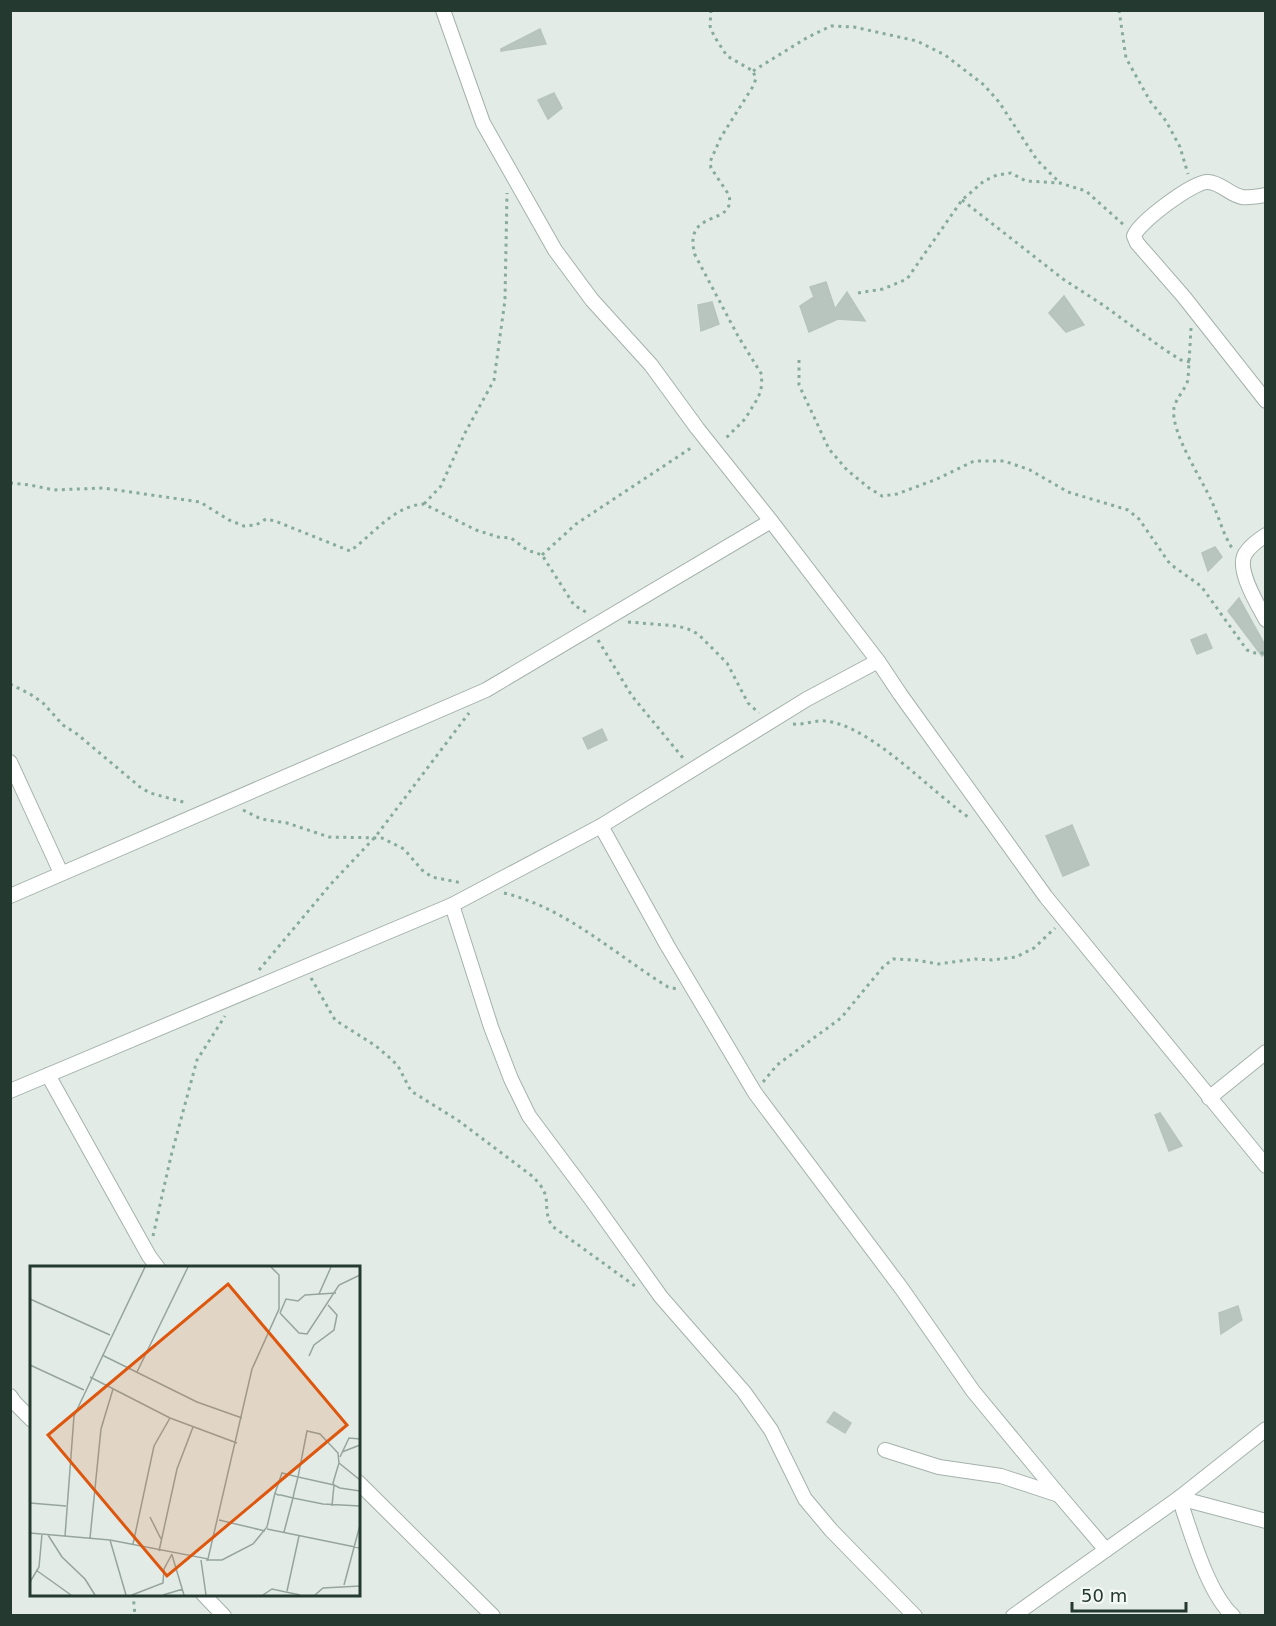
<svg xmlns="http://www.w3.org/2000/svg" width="1276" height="1626" font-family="'DejaVu Sans',sans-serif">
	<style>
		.building { fill: #b8c5bf; stroke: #b6c4bc; stroke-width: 1.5 }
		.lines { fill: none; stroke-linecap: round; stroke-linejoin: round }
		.street-casing { stroke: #a5b2ac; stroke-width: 16 }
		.path { stroke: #87ab9b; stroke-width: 3; stroke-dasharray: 3 4.5; stroke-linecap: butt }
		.street { stroke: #fff; stroke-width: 14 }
		.inset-road { fill: none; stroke: #96a49e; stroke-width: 1.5 }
		.view { fill: #de570e; fill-opacity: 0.15; stroke: #de570e; stroke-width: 3 }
		.inset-edge { fill: none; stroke: #243a31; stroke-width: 3 }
	</style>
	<rect width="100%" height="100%" fill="#e2ebe6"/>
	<!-- building -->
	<g class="building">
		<path d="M540 29 546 44 501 51V49Z"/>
		<path d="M554 93 562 108 548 119 538 100Z"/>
		<path d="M826 282 835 309 847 292 865 321 838 319 809 332 800 306 814 297 810 287Z"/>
		<path d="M1064 296 1084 325 1066 332 1049 313Z"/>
		<path d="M712 302 719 324 701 331 698 305Z"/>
		<path d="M1215 547 1222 557 1208 571 1202 553Z"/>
		<path d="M1239 598 1266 647V654L1262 656 1228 611Z"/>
		<path d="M1206 634 1212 648 1197 654 1191 640Z"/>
		<path d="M602 729 607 740 588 749 583 738Z"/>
		<path d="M1072 825 1089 865 1063 876 1046 836Z"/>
		<path d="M1160 1113 1182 1146 1169 1151 1155 1115Z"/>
		<path d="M1238 1306 1242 1320 1221 1334 1219 1313Z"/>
		<path d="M834 1412 851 1423 845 1433 827 1422Z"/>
	</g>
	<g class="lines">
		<defs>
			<g id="street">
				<path d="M443 10 483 123 555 250 592 300 651 365 697 428 771 521 878 661 900 694 1046 897 1266 1166"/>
				<path d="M1266 195C1259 196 1249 198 1242 197 1230 195 1222 183 1208 182 1194 181 1139 222 1134 236L1137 243 1184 297 1266 401"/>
				<path d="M1266 535C1258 540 1250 546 1245 554 1236 570 1258 605 1266 620"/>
				<path d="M10 762 61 873"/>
				<path d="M601 826 667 945 755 1093 902 1289 973 1391 1059 1495 1106 1550"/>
				<path d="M10 896 486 690 771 521"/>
				<path d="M452 905 491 1027 511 1079 529 1116 591 1199 661 1297 744 1392 771 1430 805 1499 831 1530 915 1616"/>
				<path d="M48 1075 149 1256 158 1268"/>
				<path d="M10 1091 452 905 601 826 807 699 878 661"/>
				<path d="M1209 1098 1266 1052"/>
				<path d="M10 1396 15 1403 32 1420"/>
				<path d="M885 1450 939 1467 1001 1476 1059 1495"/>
				<path d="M358 1482 493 1616"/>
				<path d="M1179 1498C1191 1532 1207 1592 1233 1616"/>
				<path d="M1179 1498 1266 1521"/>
				<path d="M203 1594 224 1616"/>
				<path d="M1013 1616 1179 1498 1266 1429"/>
			</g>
		</defs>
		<!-- street casing -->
		<use href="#street" class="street-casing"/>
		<!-- path -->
		<g class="path">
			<path d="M711 10 710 26 714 36 727 56 753 71 756 79 752 88 721 137 710 162 711 168 729 195C736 228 682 207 695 255L738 336 762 375 761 391 756 401 745 419 724 440"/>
			<path d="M1119 10 1126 58 1150 101 1166 121 1180 147 1188 174"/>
			<path d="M753 71 808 37 831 26 854 27 917 41 945 55 984 85 999 102 1037 160 1060 183"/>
			<path d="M962 200 1063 279 1103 305 1165 350 1181 360 1190 362"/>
			<path d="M858 293 883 289 907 279 962 200 984 181 997 175 1011 173 1026 181 1060 183 1086 191 1125 226"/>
			<path d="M1191 328 1188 380C1185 390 1176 398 1174 408 1170 432 1202 479 1212 502 1219 517 1223 534 1232 548"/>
			<path d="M799 360V385L829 449 847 470 869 488 882 496 897 494 937 479 974 461H1004L1030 470 1068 492 1128 510 1139 519 1170 564 1201 586 1247 650 1255 653H1266"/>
			<path d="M10 483 30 485 54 490 103 488 200 502 229 520 244 526 256 525 266 519 275 521 350 551C374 534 393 506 424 504L476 530 498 537 511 538 527 550 542 555 574 605 589 614"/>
			<path d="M424 504 441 486 465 433 494 380 505 300 507 193"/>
			<path d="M542 555 576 524 694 446"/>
			<path d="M628 622 677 626 688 629 698 634 727 663 748 703 759 713"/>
			<path d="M598 640 632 696 683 758"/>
			<path d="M10 684 30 694 43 703 63 725 77 734 140 787 150 793 187 803"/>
			<path d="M793 724C804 725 815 720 825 721 871 725 932 793 971 819"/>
			<path d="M243 810 261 819 287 823 329 837 382 838 404 849 422 870 432 877 462 883"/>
			<path d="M504 893C562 907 608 948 657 980L668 987 677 989"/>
			<path d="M259 970 330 885 376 836 469 713"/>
			<path d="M311 978 335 1020 376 1046 391 1059 398 1066 411 1091 459 1121 532 1176C556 1199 540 1205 552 1226L635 1286"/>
			<path d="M763 1082 777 1065 841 1018 883 967 893 959 915 960 938 964 975 959 992 960 1016 957 1034 948 1055 928"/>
			<path d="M153 1236 171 1156 197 1060 225 1016"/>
			<path d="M133 1594 135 1616"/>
		</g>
		<!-- street -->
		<use href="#street" class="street"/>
	</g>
	<!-- overview -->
	<g transform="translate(30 1266)">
		<rect width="330" height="330" fill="#e2ebe6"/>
		<path class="inset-road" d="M289 28 301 1M0 33 80 69M250 47 269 67 277 68 309 19 330 9M250 47 256 33 268 35 275 29 306 27M72 89 167 136 212 152M279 90 284 79 304 64 307 49 298 39M0 99 54 124M107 106 158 1M60 111 140 152 207 177M312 186 330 179M310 191 319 172 330 173M309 197 330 214M0 237 36 240M302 240 304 219 303 217 309 197 308 187 290 168 277 165 268 211 304 219 310 222 330 225M120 251 131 273M189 254 235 265M237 263 330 282M254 266 263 232 264 227 268 211 252 207 245 227 248 229H251L263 232 293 238 330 240M0 267 80 274 178 293 222 103 249 43V9L241 1M18 269 32 291 55 313 65 329M35 270 44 150 115 1M60 272 71 163 83 123M80 274 96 329M103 278 124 180 140 152M129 285 147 203 163 161M142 289 154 329M171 294 176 329M176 294H192L223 278 237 261 245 227M6 304 41 329M0 316 9 301 12 268M314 319 330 259M257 325 269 270M102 329 133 317 134 303 142 288M133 329 153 323M233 329 242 323 270 329M285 329 293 322 330 320"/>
		<path class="view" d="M198 18 317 159 137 310 18 169Z"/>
		<rect width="330" height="330" class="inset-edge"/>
	</g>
	<!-- border -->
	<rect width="1276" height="1626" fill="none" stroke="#243a31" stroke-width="24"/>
	<!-- scale -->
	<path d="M1072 1602v9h114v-9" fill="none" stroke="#243a31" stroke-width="3"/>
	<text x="1081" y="1602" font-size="18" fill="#243a31" stroke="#f3f8f4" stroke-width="4.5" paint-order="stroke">50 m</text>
</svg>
